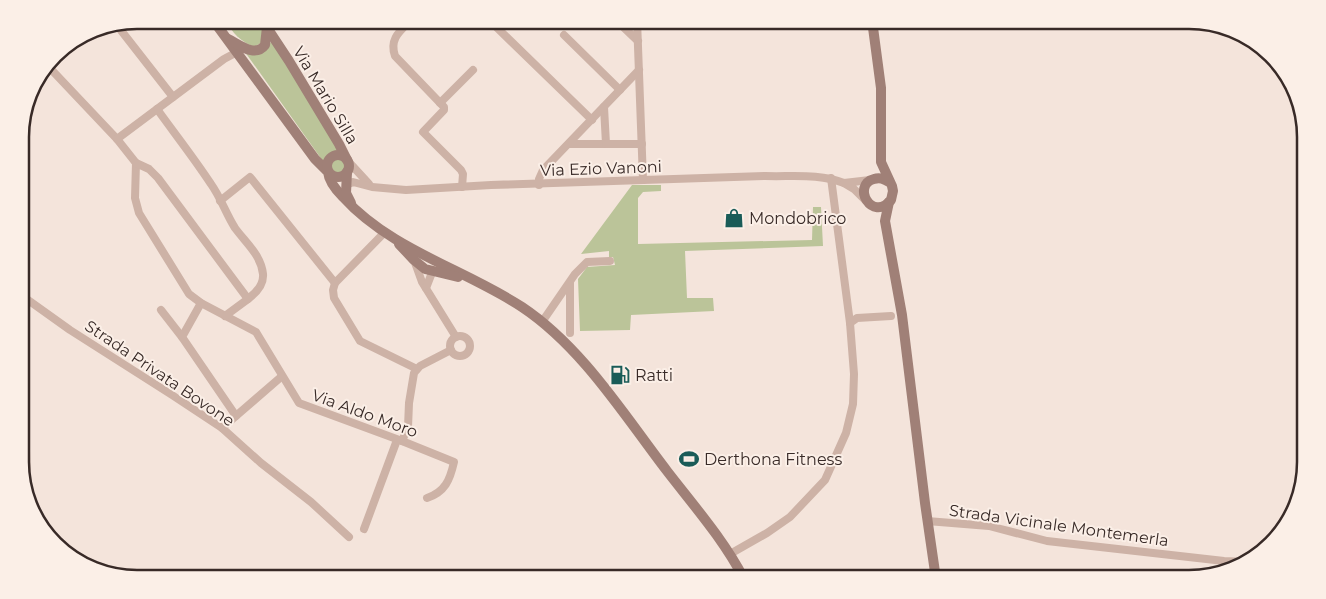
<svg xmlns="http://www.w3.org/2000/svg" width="1326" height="599" font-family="Montserrat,sans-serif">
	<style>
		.green { fill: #bbc499 }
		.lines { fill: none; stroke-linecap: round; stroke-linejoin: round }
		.street { stroke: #cdb2a6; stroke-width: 8 }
		.secondary { stroke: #a08077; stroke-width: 10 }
		.labels { text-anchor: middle; stroke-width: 4; stroke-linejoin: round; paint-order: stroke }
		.street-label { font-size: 16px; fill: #382a27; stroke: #fbefe7 }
		.poi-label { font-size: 16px; fill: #382a27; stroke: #fbefe7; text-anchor: start }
		.rim { fill: none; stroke: #382a27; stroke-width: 2.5 }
	</style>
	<rect width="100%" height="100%" fill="#f4e4db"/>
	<!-- green -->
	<g class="green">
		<path d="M226 20H258L263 28 264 41 254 47C241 41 232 34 226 20Z"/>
		<path d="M272 39 341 152C333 153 327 155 325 164L245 52 268 48Z"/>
		<circle cx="338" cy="166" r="8"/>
		<path d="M632 185H661V191L643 192 638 198V244L812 240 813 207H821L823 246 685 251 687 298H713L714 311 631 315 630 330 580 331 578 279 587 267 615 265 613 257 609 258V251L581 254Z"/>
	</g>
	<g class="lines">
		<!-- street -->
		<g class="street">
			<path d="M411 20C400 31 389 39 395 56L444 107V110L423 132 461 170 463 174 462 187"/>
			<path d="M489 20 592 120"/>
			<path d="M616 20 638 41"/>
			<path d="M637 20 643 180"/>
			<path d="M116 24 173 97"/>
			<path d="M564 35 620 90"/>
			<path d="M47 65 117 139 136 163 135 198 139 213 189 294 201 303 256 332 299 403 402 441 454 462C450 480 445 492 427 498"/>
			<path d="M440 103 473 70"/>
			<path d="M157 109C175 134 194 158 211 184 221 198 226 214 235 228 246 243 261 255 263 274 264 285 256 293 248 299"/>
			<path d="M117 139 224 59 241 50"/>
			<path d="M569 144H606L604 107"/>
			<path d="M606 144H642"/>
			<path d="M347 160 369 184"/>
			<path d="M136 163 149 169 158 178 248 299 225 316"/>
			<path d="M831 178 850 323"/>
			<path d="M346 185 353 182 372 187 406 190 491 185 765 176C791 177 819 173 844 183"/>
			<path d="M539 185V179L543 170 639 70"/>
			<path d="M220 201 250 177 335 283 384 233"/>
			<path d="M866 201 854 189 844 183 870 180"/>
			<path d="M414 260 422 282 456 337"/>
			<path d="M335 283 333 290 334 298 360 341 417 369"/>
			<path d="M570 283V333"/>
			<path d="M426 288 433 270"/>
			<path d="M21 295 70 330 172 395 222 428 261 463 311 502 349 537"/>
			<path d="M201 303 182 337 236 416"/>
			<path d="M161 310 182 337"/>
			<path d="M542 322 575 274 587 262 610 261"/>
			<circle cx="460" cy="346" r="10"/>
			<path d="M21 428 26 451 27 492"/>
			<path d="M222 428 281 377"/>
			<path d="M402 441 408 427 409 403 414 373 420 366 451 350"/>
			<path d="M927 521 989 526 1047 541 1224 561 1246 562"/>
			<path d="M364 529 397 440"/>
			<path d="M730 554 767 533 790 517 825 480 846 433 853 404 854 374 850 323 857 318 891 316"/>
		</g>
		<!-- secondary -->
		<g class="secondary">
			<path d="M213 20 315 159 328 172C329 182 336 190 343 197 391 250 464 269 522 307 582 347 624 415 667 471 694 506 724 540 744 579"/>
			<path d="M262 20 289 61 339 144 347 160"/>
			<path d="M872 20 881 88V162L892 186 893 191 891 200C872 223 851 185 874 179 880 177 884 179 889 182"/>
			<path d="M228 39C240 45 255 58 265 45L267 27"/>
			<circle cx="338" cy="166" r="11"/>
			<path d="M347 172 346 193 351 203"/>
			<path d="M889 202 885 221 902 315 925 503 936 579"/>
			<path d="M399 244 414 260 425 269 458 277"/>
		</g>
	</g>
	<!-- icons -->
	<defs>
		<symbol id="shop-bare" viewBox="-9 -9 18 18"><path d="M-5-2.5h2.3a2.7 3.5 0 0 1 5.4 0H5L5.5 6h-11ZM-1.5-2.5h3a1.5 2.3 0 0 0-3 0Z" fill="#1a5c58" stroke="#fbefe7" stroke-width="2.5" paint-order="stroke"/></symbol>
		<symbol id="fuel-bare" viewBox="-9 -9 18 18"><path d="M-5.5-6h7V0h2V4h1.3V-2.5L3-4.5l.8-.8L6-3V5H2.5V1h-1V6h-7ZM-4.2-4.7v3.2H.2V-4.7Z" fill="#1a5c58" stroke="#fbefe7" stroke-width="2.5" paint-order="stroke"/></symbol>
		<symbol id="stadium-bare" viewBox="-9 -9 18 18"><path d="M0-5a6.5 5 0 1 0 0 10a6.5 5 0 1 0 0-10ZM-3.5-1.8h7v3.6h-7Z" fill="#1a5c58" stroke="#fbefe7" stroke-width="2.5" paint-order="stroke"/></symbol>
	</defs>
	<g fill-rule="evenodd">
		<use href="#shop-bare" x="720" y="204" width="28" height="28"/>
		<use href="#fuel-bare" x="606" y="361" width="28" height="28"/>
		<use href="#stadium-bare" x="675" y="445" width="28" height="28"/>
	</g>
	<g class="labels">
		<!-- street labels -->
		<g class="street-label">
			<text transform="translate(326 95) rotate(59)" y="6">Via Mario Silla</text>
			<text transform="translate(601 168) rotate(-2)" y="6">Via Ezio Vanoni</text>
			<text transform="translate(160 373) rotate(34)" y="6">Strada Privata Bovone</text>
			<text transform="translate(365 413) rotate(20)" y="6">Via Aldo Moro</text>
			<text transform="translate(1059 525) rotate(8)" y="6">Strada Vicinale Montemerla</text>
		</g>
		<!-- poi labels -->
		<g class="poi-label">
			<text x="749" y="224">Mondobrico</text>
			<text x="635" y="381">Ratti</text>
			<text x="704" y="465">Derthona Fitness</text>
		</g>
	</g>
	<!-- crop -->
	<path d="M0 0H1326V599H0ZM137 29H1189A108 108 0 0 1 1297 137V462A108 108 0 0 1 1189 570H137A108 108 0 0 1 29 462V137A108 108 0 0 1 137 29Z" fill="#fbefe7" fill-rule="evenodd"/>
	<path class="rim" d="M137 29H1189A108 108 0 0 1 1297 137V462A108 108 0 0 1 1189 570H137A108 108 0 0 1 29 462V137A108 108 0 0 1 137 29Z"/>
</svg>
